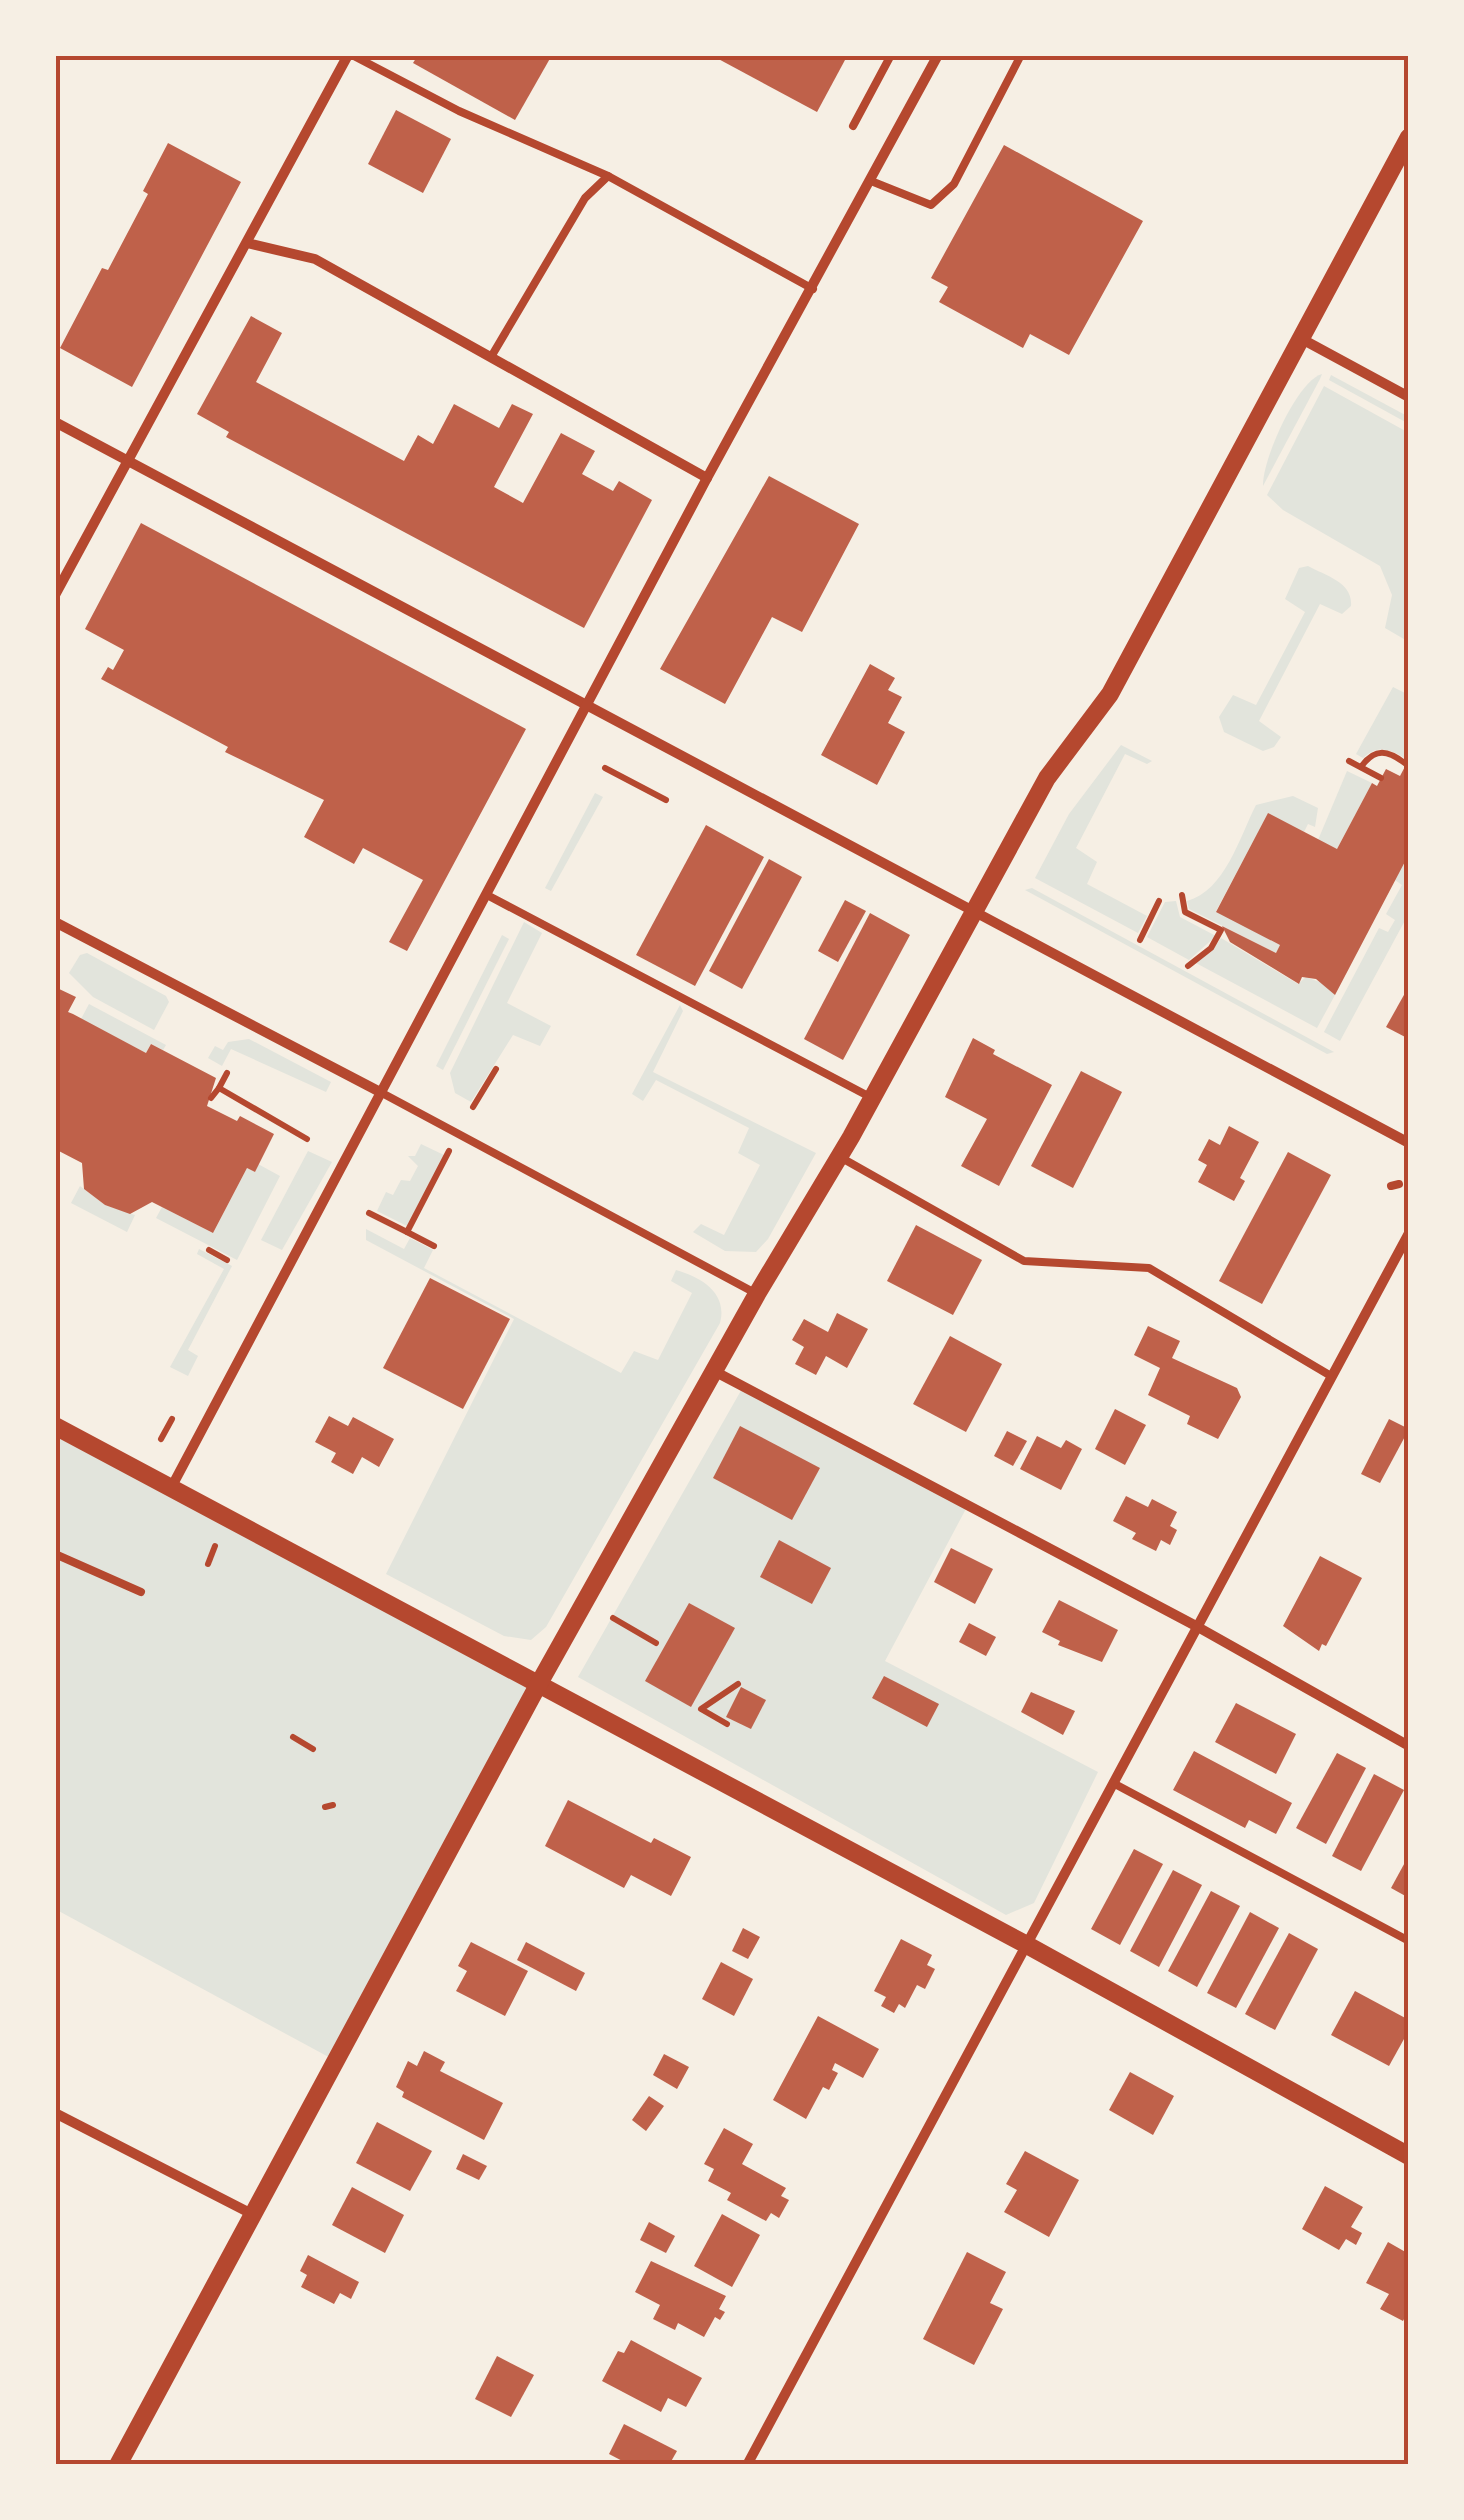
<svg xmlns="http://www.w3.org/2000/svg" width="1464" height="2520" font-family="Rubik,sans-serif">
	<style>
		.green { fill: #e2e4dc }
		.building { fill: #bf614a }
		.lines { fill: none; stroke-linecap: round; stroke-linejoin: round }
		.path { stroke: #b5482f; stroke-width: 6 }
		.service { stroke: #b5482f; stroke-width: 8 }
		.minor { stroke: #b5482f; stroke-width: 10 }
		.tertiary { stroke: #b5482f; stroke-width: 18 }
		.neatline { fill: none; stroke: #b5482f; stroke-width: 4 }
	</style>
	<rect width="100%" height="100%" fill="#f6efe4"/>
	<!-- green -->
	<g class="green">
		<path d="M1322 374 1320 379 1263 486C1262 460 1297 381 1322 374Z"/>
		<path d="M1331 375 1409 417V424L1329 380Z"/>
		<path d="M1324 386 1409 433V642L1385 628 1392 595 1380 566 1283 510 1267 495Z"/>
		<path d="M1308 566C1326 576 1353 582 1351 606L1342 614 1320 604 1259 721 1281 737 1274 747 1263 751 1224 732 1219 717 1233 695 1256 705 1305 612 1285 599 1299 568Z"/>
		<path d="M1393 687 1407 694 1409 691V761C1393 750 1378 743 1363 758L1356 754Z"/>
		<path d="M1121 745 1152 761 1147 764 1125 754 1076 848 1097 862 1087 884 1147 916 1138 933 1035 878 1069 814Z"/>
		<path d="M1347 771 1372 783 1337 849 1318 840Z"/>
		<path d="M595 793 603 797 551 891 545 888Z"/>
		<path d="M1293 796 1318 808 1315 827 1308 824 1304 832 1268 814 1216 911 1280 945 1276 953 1189 909 1187 901C1225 891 1240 836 1256 805Z"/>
		<path d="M1409 854V913L1340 1041 1324 1032 1379 928 1388 932 1395 920 1386 914 1402 885 1395 880Z"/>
		<path d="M1032 888 1334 1052 1327 1054 1025 890Z"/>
		<path d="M1176 901 1180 917 1216 936 1189 960 1147 937 1165 902Z"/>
		<path d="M524 922 542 933 507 1003 551 1026 540 1046 513 1035 471 1102 455 1093 450 1073Z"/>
		<path d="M502 935 509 939 443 1070 436 1066Z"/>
		<path d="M1221 938 1298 984 1306 977 1325 984 1335 995 1317 1028 1194 962 1211 952Z"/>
		<path d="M87 953 166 996 169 1002 154 1030 93 997 69 973 80 955Z"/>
		<path d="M89 1004 166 1045 163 1050 151 1044 146 1053 81 1019Z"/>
		<path d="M680 1005 683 1011 653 1072 816 1153 768 1239 756 1252 725 1251 693 1232 701 1224 724 1235 760 1165 738 1153 749 1128 656 1080 643 1101 632 1094Z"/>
		<path d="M249 1039 331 1082 326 1092 231 1049 222 1066 208 1058 215 1046 223 1050 228 1042Z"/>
		<path d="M421 1144 444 1155 407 1226 377 1211 386 1192 393 1195 401 1180 410 1181 418 1166 408 1156H415Z"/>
		<path d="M308 1151 332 1162 282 1250 261 1240Z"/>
		<path d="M258 1164 280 1176 237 1260 156 1218 162 1207 213 1233 247 1168 255 1172Z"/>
		<path d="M80 1186 105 1205 135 1215 127 1232 71 1203Z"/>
		<path d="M366 1229 404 1249 410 1238 433 1250 424 1268 621 1373 634 1351 658 1360 692 1293 671 1281 676 1270C701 1277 728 1293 720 1323L546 1627 531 1640 504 1636 386 1574 514 1319 366 1240Z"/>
		<path d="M199 1249 232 1266 188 1350 198 1356 188 1376 170 1367 224 1269 197 1254Z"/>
		<path d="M743 1387 968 1505 885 1661 1098 1772 1034 1903 1006 1915 578 1677Z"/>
		<path d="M55 1426 537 1687 336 2061 55 1909Z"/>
	</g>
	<!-- building -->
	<g class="building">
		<path d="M418 55H552L515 120 413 63Z"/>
		<path d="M711 55H836L845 60 817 112Z"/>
		<path d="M396 110 451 139 423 193 368 164Z"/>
		<path d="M168 143 241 182 132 387 60 348 102 268 108 270 148 194 143 191Z"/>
		<path d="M1004 145 1143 221 1069 355 1030 334 1023 348 939 302 948 287 931 278Z"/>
		<path d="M251 316 282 333 256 382 404 461 418 435 433 444 454 404 499 428 512 404 533 414 494 487 523 503 561 433 595 451 582 474 613 491 619 481 652 500 584 628 226 437 229 432 197 414Z"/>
		<path d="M769 476 859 524 802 632 772 617 725 704 660 669Z"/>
		<path d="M141 523 526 729 407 951 389 942 423 880 363 848 354 864 304 837 324 800 225 752 228 747 101 679 108 667 113 670 124 650 85 629Z"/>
		<path d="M870 664 895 678 888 690 902 697 888 723 905 732 877 785 821 755Z"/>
		<path d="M1409 759V854L1335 995 1316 979 1302 977 1299 984 1230 942 1222 926 1276 953 1280 945 1216 912 1268 813 1337 849 1372 783 1377 786 1386 769 1400 776Z"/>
		<path d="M706 825 764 857 695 986 636 955Z"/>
		<path d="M769 859 802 877 742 989 709 971Z"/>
		<path d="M845 900 866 911 838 962 818 951Z"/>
		<path d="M870 913 910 935 843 1060 804 1039Z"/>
		<path d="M1409 986V1039L1386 1027Z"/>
		<path d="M55 987 76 997 68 1012 73 1014 146 1053 151 1044 216 1078 207 1106 237 1121 240 1116 274 1134 255 1172 247 1168 213 1233 152 1202 130 1214 105 1205 84 1189 82 1163 55 1149Z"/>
		<path d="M973 1038 995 1050 993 1054 1052 1085 999 1186 961 1166 987 1119 945 1097Z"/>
		<path d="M1081 1071 1122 1092 1073 1188 1031 1166Z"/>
		<path d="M1229 1126 1259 1142 1240 1178 1245 1181 1234 1201 1198 1182 1207 1165 1198 1160 1209 1139 1220 1145Z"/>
		<path d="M1288 1152 1331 1175 1262 1304 1219 1281Z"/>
		<path d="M916 1225 982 1260 953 1315 887 1281Z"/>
		<path d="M430 1278 510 1319 463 1409 383 1368Z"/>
		<path d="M837 1313 868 1329 847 1368 826 1356 816 1375 795 1364 804 1347 792 1340 804 1319 828 1332Z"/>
		<path d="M1148 1326 1180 1341 1172 1358 1237 1388 1241 1397 1218 1439 1187 1424 1190 1416 1148 1395 1160 1368 1134 1355Z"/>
		<path d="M950 1336 1002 1364 966 1432 913 1404Z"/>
		<path d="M1115 1409 1146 1425 1125 1465 1095 1449Z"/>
		<path d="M329 1416 348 1426 353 1417 394 1439 379 1467 362 1457 353 1474 331 1462 336 1453 315 1442Z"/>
		<path d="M1389 1419 1409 1429 1380 1483 1361 1474Z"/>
		<path d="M740 1426 820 1468 792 1520 713 1478Z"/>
		<path d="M1007 1431 1027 1441 1013 1466 994 1456Z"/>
		<path d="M1037 1436 1061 1448 1066 1440 1082 1449 1061 1490 1020 1469Z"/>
		<path d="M1126 1496 1148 1507 1152 1499 1177 1512 1170 1526 1177 1530 1170 1545 1161 1540 1156 1551 1132 1539 1136 1533 1113 1521Z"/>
		<path d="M779 1540 831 1568 812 1604 760 1577Z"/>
		<path d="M951 1548 993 1569 975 1604 934 1582Z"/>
		<path d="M1320 1556 1362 1578 1326 1646 1322 1644 1319 1651 1283 1626Z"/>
		<path d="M1059 1600 1118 1630 1102 1662 1058 1645 1060 1641 1042 1632Z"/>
		<path d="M689 1603 735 1628 691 1707 645 1681Z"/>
		<path d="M969 1623 996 1637 986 1656 959 1642Z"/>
		<path d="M884 1676 939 1704 927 1727 872 1698Z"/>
		<path d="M741 1687 766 1700 751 1729 726 1717Z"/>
		<path d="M1031 1692 1075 1711 1063 1735 1021 1712Z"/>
		<path d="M1236 1703 1296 1734 1276 1774 1215 1742Z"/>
		<path d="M1194 1751 1292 1803 1276 1834 1249 1820 1245 1828 1173 1790Z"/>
		<path d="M1337 1753 1366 1768 1326 1844 1296 1828Z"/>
		<path d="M1374 1774 1404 1790 1361 1871 1332 1856Z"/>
		<path d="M568 1800 651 1843 654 1838 691 1857 671 1896 631 1875 624 1888 545 1846Z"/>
		<path d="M1134 1849 1163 1864 1120 1945 1091 1929Z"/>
		<path d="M1409 1855V1898L1391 1888Z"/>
		<path d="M1173 1870 1202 1885 1159 1967 1130 1951Z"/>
		<path d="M1211 1891 1240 1906 1197 1987 1168 1971Z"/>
		<path d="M1250 1912 1279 1928 1236 2008 1207 1993Z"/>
		<path d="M743 1928 760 1937 748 1959 732 1951Z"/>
		<path d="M1289 1933 1318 1949 1275 2030 1245 2014Z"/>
		<path d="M901 1939 932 1955 927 1965 935 1969 925 1989 917 1985 905 2008 899 2004 894 2013 881 2006 886 1997 874 1991Z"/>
		<path d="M471 1942 528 1971 505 2016 456 1991 467 1971 458 1966Z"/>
		<path d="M526 1942 585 1973 576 1991 517 1960Z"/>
		<path d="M721 1962 753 1979 734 2016 702 1999Z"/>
		<path d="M1355 1991 1409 2020V2030L1389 2066 1331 2035Z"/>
		<path d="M818 2016 879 2049 863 2078 835 2063 832 2070 838 2073 829 2090 823 2087 806 2119 773 2100Z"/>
		<path d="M424 2051 445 2062 440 2071 503 2103 484 2140 402 2097 404 2092 396 2087 408 2061 417 2066Z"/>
		<path d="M664 2054 689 2067 677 2089 653 2075Z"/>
		<path d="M1130 2072 1174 2096 1153 2135 1109 2110Z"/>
		<path d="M649 2096 664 2106 646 2131 632 2120Z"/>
		<path d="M377 2122 432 2151 410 2191 356 2163Z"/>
		<path d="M724 2128 753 2144 742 2164 786 2188 781 2196 789 2200 779 2218 771 2213 766 2221 727 2200 731 2193 708 2181 714 2169 704 2164Z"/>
		<path d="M1025 2151 1079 2180 1049 2237 1004 2212 1017 2190 1006 2184Z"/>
		<path d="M463 2154 487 2166 479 2180 456 2169Z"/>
		<path d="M1325 2186 1363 2207 1351 2227 1362 2233 1356 2245 1346 2239 1339 2250 1302 2229Z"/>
		<path d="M352 2187 404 2215 385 2253 332 2225Z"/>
		<path d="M722 2214 760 2235 732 2287 694 2266Z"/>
		<path d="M649 2222 675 2236 666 2253 640 2240Z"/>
		<path d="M1388 2242 1409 2254V2309L1403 2321 1380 2309 1389 2294 1366 2283Z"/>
		<path d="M967 2252 1006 2272 990 2303 1003 2309 974 2365 923 2339Z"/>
		<path d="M308 2255 359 2282 351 2299 340 2293 334 2304 301 2287 307 2275 300 2271Z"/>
		<path d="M651 2261 726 2296 719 2309 725 2312 720 2320 715 2317 704 2337 678 2323 675 2330 653 2319 660 2305 635 2292Z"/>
		<path d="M631 2340 702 2378 686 2407 668 2398 661 2412 602 2381 618 2351 624 2353Z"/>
		<path d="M497 2356 534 2375 511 2417 475 2399Z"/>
		<path d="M624 2424 677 2451 669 2465H630L609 2454Z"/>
	</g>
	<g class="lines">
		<!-- path -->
		<g class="path">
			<path d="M1349 761 1381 778"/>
			<path d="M1361 767C1375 747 1388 750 1406 764"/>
			<path d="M605 768 666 800"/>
			<path d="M1182 895 1185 912 1221 930 1211 948 1188 966"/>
			<path d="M1140 940 1159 901"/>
			<path d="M227 1073 219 1088 307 1139"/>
			<path d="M211 1098 219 1088"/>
			<path d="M473 1107 496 1069"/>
			<path d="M369 1213 407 1232 449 1151"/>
			<path d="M407 1232 434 1246"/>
			<path d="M209 1250 227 1260"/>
			<path d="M161 1439 172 1419"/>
			<path d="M208 1564 215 1546"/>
			<path d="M613 1618 656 1643"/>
			<path d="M727 1724 701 1709 738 1684"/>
			<path d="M293 1737 313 1749"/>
			<path d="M325 1807 333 1805"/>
		</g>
		<!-- service -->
		<g class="service">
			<path d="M352 55 459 111 608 176"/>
			<path d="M853 126 891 55"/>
			<path d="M871 181 931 205 954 184 1021 55"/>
			<path d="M491 357 585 198 608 176 813 289"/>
			<path d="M487 895 872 1098"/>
			<path d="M382 1093 757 1294"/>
			<path d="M840 1157 1024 1261 1149 1268 1331 1376"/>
			<path d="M1391 1186 1399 1184"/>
			<path d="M55 1554 141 1592"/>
			<path d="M1113 1783 1409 1941"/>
		</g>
		<!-- minor -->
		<g class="minor">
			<path d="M247 243 315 259 707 478"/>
			<path d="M1300 338 1409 397"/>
			<path d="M55 422 1409 1143"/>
			<path d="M55 595 348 55"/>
			<path d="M55 922 382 1093"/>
			<path d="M714 1371 1196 1626 1409 1746"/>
			<path d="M171 1488 707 478 938 55"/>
			<path d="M55 2113 254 2215"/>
			<path d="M747 2465 1409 1233"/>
		</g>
		<!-- tertiary -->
		<g class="tertiary">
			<path d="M55 1426 1027 1945 1409 2156"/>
			<path d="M118 2465 537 1687 757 1294 851 1137 1047 778 1110 694 1409 137"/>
		</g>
	</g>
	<!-- border -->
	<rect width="1464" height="2520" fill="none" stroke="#f6efe4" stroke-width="115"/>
	<rect x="58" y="58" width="1348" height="2404" class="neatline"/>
</svg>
